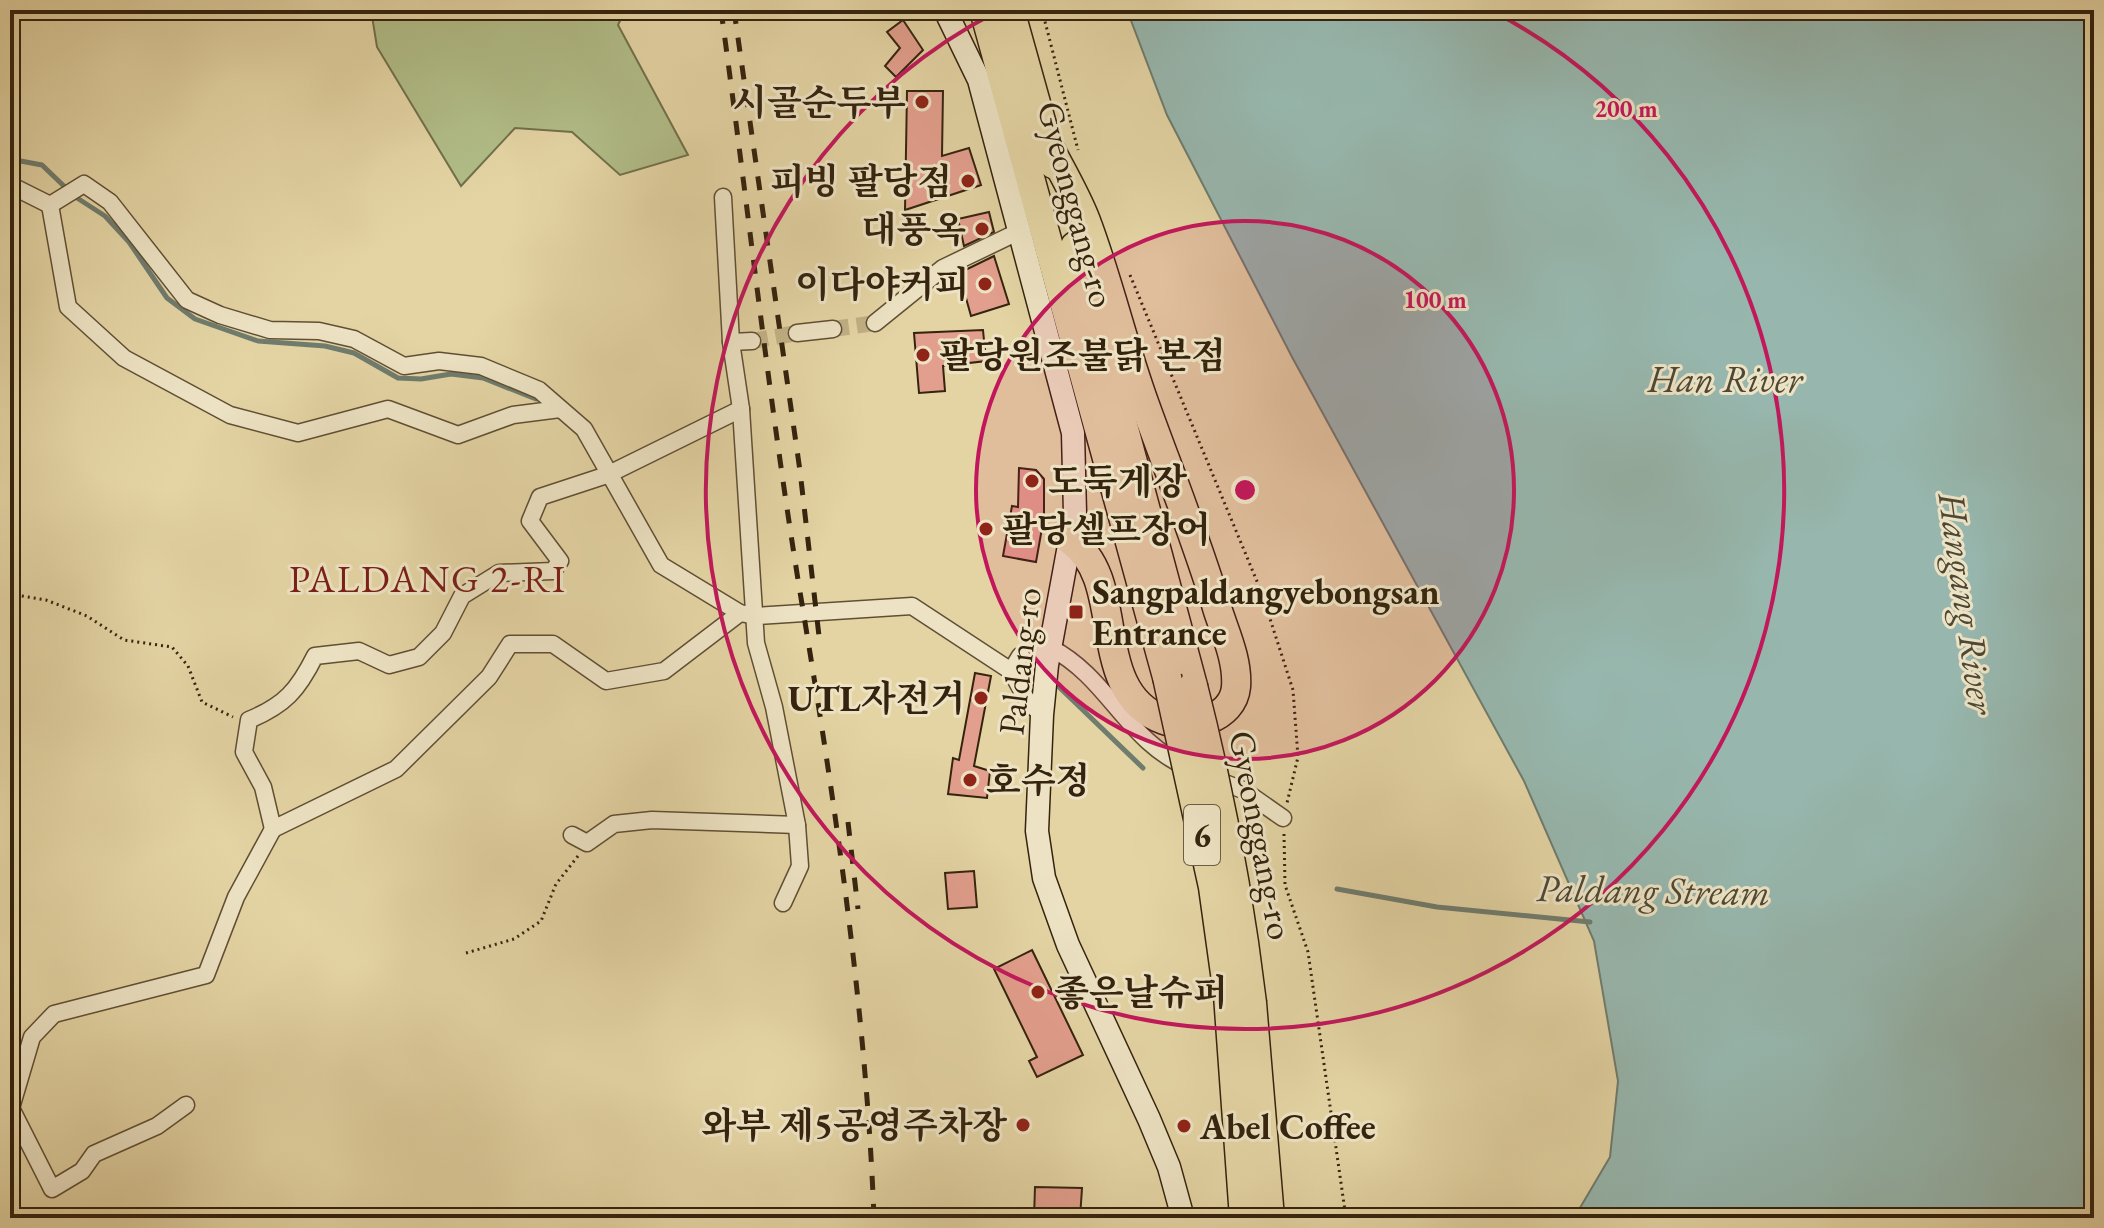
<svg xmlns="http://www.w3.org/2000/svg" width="2104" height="1228" font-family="'EB Garamond','Noto Serif KR',serif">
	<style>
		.green { fill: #b1bd88; stroke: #72704b; stroke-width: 2 }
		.water { fill: #97b7ae; stroke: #6f7c6e; stroke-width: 2 }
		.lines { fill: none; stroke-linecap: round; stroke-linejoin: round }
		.stream { stroke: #6f7c6e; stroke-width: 5 }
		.building { fill: #e39f8d; stroke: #34230e; stroke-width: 2 }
		.street-tunnel { stroke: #c1b186; stroke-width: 16; stroke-dasharray: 16 8; stroke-linecap: butt }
		.street-casing { stroke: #604f34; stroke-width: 19 }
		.secondary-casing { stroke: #34230e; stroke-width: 25 }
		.highway-casing { stroke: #34230e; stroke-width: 31 }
		.path { stroke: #34230e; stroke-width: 3; stroke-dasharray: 2 4; stroke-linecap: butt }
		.street { stroke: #ede3c4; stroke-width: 16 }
		.secondary { stroke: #ede3c4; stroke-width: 22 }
		.highway { stroke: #e4d4a4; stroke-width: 28 }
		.rail { stroke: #34230e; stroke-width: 5; stroke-dasharray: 14 14; stroke-linecap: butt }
		.highway-bridge-casing { stroke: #34230e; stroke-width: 31; stroke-linecap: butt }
		.highway-bridge { stroke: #e4d4a4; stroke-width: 28 }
		.ring { fill: none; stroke: #c2185b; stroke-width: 4 }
		.poi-dot { fill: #8f2418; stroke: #ede3c4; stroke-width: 3 }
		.labels { text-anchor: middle; stroke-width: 6; stroke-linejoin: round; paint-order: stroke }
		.shield { fill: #ede3c4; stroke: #6c5d45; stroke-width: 2 }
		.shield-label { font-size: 34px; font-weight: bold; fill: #34230e }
		.poi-label { font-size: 36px; font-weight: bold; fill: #34230e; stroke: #ede3c4; text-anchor: start }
		.street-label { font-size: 36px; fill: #34230e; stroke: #ede3c4 }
		.water-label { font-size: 38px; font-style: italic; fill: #4d4836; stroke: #ede3c4 }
		.neighbourhood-label { font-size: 38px; letter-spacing: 2px; fill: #7a1f14; stroke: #ede3c4 }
		.centre { fill: #c2185b; stroke: #ede3c4; stroke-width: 4 }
		.ring-label { font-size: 24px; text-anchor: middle; font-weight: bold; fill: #c2185b; stroke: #ede3c4; stroke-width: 6; stroke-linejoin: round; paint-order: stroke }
	</style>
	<rect width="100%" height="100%" fill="#e4d4a4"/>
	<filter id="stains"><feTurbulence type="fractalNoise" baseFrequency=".0025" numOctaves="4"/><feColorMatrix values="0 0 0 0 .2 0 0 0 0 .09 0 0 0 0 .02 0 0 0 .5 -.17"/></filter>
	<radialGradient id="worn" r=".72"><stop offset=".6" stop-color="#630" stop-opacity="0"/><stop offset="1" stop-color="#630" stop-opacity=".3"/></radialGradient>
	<!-- green -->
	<path class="green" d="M371 10H625L618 25 688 155 620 175 572 132 515 128 461 186 377 47Z"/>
	<!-- water -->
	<path class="water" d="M1127 10H2094V1218H1574L1610 1157 1618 1081 1594 941 1524 781 1292 357 1167 115Z"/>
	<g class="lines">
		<!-- stream -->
		<g class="stream">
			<path d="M10 159 42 165 67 189"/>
			<path d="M74 196 105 216 129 242 167 298 195 319 258 341 325 346 354 353 398 378 421 379 451 374 483 378 536 399"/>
			<path d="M1059 687 1143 768"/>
			<path d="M1337 889 1437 907 1590 922"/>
		</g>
	</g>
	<!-- building -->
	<g class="building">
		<path d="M903 20 923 50 896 77 885 66 900 48 887 32Z"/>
		<path d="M907 91H943L942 156 969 148 981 185 905 210Z"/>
		<path d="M989 212 994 232 964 246 958 219Z"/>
		<path d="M994 256 1009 304 971 316 959 273Z"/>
		<path d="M983 330 986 361 943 366 945 391 919 393 914 333Z"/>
		<path d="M1019 468 1036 470 1044 479V517L1036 562 1003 556 1012 506 1018 507Z"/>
		<path d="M975 673 991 676 974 766 990 771 987 798 948 794 953 758 959 760Z"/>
		<path d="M974 871 977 907 948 909 945 873Z"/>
		<path d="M1032 950 1083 1055 1037 1077 1029 1061 1037 1057 994 969Z"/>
		<path d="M1035 1187 1082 1188 1080 1218H1034Z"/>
	</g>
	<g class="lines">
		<!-- street-tunnel -->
		<g class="street-tunnel">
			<path d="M833 329 875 323"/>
			<path d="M752 341 797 333"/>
		</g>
		<defs>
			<g id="street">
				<path d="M10 185 50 205"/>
				<path d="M723 197 731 342 741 409 756 643 774 707 797 825 800 866 783 903"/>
				<path d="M50 205 84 184 110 202 187 300 220 315 270 330 319 331 354 339 404 366 439 361 481 366 539 390 584 429 661 565 740 613 756 616 912 606 1011 671"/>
				<path d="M50 205 68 307 124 358 230 415 298 433 388 409 458 435 513 415 560 409"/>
				<path d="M875 323 943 268 1022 230"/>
				<path d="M797 333 833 329"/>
				<path d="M731 342 752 341"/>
				<path d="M1042 715 1028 702 1011 671 1020 656 1051 648C1110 679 1126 742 1191 769"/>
				<path d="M1212 778 1243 790 1283 818"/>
				<path d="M273 829 263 787 244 752 249 720C285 705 298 690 315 656L359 651 389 665 419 657 443 633 462 596 499 573 553 571 560 561 530 521 540 497 607 475 741 409"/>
				<path d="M273 829 396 769 489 677 510 644H553L606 681 664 671 740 613"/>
				<path d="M572 835 587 843 614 824 652 820 797 825"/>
				<path d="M186 1105 157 1126 94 1154 82 1171 52 1189 11 1108 32 1037 54 1014 206 975 236 897 273 829"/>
			</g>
			<path id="secondary" d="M945 10 979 80 1073 433 1075 513 1047 665 1042 715 1037 831 1044 878 1068 945 1149 1119 1169 1167 1183 1218"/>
			<g id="highway">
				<path d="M984 10 1167 677"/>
				<path d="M1010 10 1053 164"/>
				<path d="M1048 145C1061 170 1076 195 1086 221 1109 282 1123 345 1145 405 1170 474 1197 541 1218 611 1226 635 1238 661 1236 687 1233 719 1190 730 1164 720 1087 692 1129 581 1071 541"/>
				<path d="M1075 246 1193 686"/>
				<path d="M1228 995 1244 1218"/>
				<path d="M1252 1003 1270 1218"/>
			</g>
		</defs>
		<!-- street casing -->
		<use href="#street" class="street-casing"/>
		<!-- secondary casing -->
		<use href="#secondary" class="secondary-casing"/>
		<!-- highway casing -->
		<use href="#highway" class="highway-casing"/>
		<!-- path -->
		<g class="path">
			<path d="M1042 10 1078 150"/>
			<path d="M1130 275 1261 591 1293 690 1298 757 1287 803"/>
			<path d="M10 594 46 600 87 616 124 640 172 647 188 666 202 702 233 717"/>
			<path d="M1284 834 1285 885 1308 952 1346 1218"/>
			<path d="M466 953 514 939 541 921 556 884 578 856"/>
		</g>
		<!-- street -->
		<use href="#street" class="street"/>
		<!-- secondary -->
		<use href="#secondary" class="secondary"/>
		<!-- highway -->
		<use href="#highway" class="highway"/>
		<!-- rail -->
		<g class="rail">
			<path d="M721 10C748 206 769 403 801 598 835 803 866 1010 874 1218"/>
			<path d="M734 10 800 471 819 636"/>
			<path d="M848 822 858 909"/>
		</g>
		<defs>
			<g id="highway-bridge">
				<path d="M1167 677 1213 887 1228 995"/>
				<path d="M1193 686C1220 792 1239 895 1252 1003"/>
			</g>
		</defs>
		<!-- highway-bridge casing -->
		<use href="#highway-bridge" class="highway-bridge-casing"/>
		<!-- highway-bridge -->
		<use href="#highway-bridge" class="highway-bridge"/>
	</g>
	<!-- distance rings -->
	<circle cx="1245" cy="490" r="269" fill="#c2185b" fill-opacity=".12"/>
	<g class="ring">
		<circle cx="1245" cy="490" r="269"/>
		<path d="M1494 12A539 539 0 1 1 996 12"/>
	</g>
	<!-- markers -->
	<g class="poi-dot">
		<circle cx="922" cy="102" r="8"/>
		<circle cx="968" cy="181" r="8"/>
		<circle cx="982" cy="229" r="8"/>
		<circle cx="985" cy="284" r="8"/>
		<circle cx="923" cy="355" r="8"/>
		<circle cx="1032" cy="481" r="8"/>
		<circle cx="986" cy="529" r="8"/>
		<rect x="1068" y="604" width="16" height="16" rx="4"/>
		<circle cx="981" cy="698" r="8"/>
		<circle cx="970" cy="780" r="8"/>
		<circle cx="1038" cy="992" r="8"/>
		<circle cx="1023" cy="1125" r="8"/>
		<circle cx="1184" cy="1126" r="8"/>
	</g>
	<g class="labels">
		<!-- shield labels -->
		<rect class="shield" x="1184" y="805" width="36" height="60" rx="6"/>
		<g class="shield-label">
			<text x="1202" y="847">6</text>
		</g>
		<!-- poi labels -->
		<g class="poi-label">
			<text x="906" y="115" text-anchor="end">시골순두부</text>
			<text x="952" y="194" text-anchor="end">피빙 팔당점</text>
			<text x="966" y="242" text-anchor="end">대풍옥</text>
			<text x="969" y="297" text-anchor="end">이다야커피</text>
			<text x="939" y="368">팔당원조불닭 본점</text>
			<text x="1048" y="494">도둑게장</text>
			<text x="1002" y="542">팔당셀프장어</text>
			<text x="1092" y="604">Sangpaldangyebongsan<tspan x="1092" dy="41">Entrance</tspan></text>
			<text x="965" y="711" text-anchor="end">UTL자전거</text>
			<text x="986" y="793">호수정</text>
			<text x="1054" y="1005">좋은날슈퍼</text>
			<text x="1007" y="1138" text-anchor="end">와부 제5공영주차장</text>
			<text x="1200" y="1139">Abel Coffee</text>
		</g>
		<!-- street labels -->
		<g class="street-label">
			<text transform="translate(1077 204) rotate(75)" y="13">Gyeonggang-ro</text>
			<text transform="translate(1019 661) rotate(-83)" y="13">Paldang-ro</text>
			<text transform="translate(1262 835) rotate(79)" y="13">Gyeonggang-ro</text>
		</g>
		<!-- water labels -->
		<g class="water-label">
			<text x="1725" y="392">Han River</text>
			<text transform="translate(1967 603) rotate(82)" y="13">Hangang River</text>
			<text transform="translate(1653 890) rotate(1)" y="13">Paldang Stream</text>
		</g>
		<!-- neighbourhood labels -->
		<g class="neighbourhood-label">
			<text x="428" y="592">PALDANG 2-RI</text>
		</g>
	</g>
	<circle cx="1245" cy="490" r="12" class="centre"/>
	<g class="ring-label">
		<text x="1626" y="117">200 m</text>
		<text x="1435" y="308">100 m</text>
	</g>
	<!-- margin -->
	<rect width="2104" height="1228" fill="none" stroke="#e4d4a4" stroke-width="40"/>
	<rect x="12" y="12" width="2080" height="1204" fill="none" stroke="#34230e" stroke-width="4"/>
	<rect x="20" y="20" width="2064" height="1188" fill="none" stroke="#34230e" stroke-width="2"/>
	<rect width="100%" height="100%" filter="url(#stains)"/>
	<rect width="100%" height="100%" fill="url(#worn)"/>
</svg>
